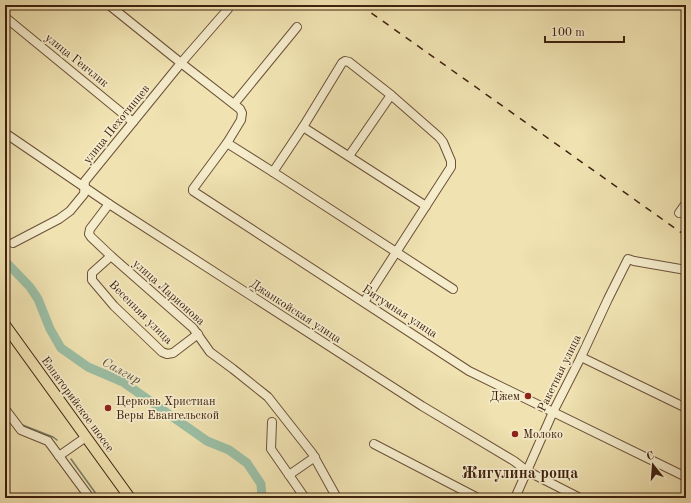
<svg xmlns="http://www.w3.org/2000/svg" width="691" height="503" font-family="'Old Standard TT',serif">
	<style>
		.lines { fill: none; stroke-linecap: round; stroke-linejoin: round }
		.stream { stroke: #76806a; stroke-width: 1.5 }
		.river { stroke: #9bbfa6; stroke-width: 9 }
		.minor-casing { stroke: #6b5138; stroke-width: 10 }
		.major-casing { stroke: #3f210f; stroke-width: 12 }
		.minor { stroke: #f5eccc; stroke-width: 8 }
		.major { stroke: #f0e2b1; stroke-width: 10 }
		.rail { stroke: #3f210f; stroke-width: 1.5; stroke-dasharray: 7 7; stroke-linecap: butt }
		.poi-dot { fill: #8f2418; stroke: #f5eccc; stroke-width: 1.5 }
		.labels { text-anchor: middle; stroke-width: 3.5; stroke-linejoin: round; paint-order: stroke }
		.street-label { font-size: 12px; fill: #3f210f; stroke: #f5eccc }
		.poi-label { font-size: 12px; fill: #3f210f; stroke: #f5eccc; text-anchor: start }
		.water-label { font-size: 13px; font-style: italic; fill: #5b503c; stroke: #f5eccc }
		.district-label { font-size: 16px; font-weight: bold; fill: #3f210f; stroke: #f5eccc }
	</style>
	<rect width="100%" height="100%" fill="#f0e2b1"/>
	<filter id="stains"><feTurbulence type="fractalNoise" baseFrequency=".005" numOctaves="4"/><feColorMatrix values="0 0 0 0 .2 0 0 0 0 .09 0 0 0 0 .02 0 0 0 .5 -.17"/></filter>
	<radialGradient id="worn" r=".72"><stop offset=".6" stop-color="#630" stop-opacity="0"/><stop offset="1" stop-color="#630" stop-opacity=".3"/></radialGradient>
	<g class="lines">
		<!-- stream -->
		<g class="stream">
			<path d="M5 403 7 406"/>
			<path d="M20 424 53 437 57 440"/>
			<path d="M71 459 99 498"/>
		</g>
		<!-- river -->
		<path class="river" d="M5 261 30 287 38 299 50 329 61 348 88 367 123 382 207 441 229 450 247 463 261 484 262 498"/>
		<defs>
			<g id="minor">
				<path d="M109 5 181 63 240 109 242 113 241 120 227 143 193 189V191L469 371 686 477"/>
				<path d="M5 17 133 122"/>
				<path d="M234 104 297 27"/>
				<path d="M303 127 426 206"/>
				<path d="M5 133 109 204 422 406 514 461 527 471 580 498"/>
				<path d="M227 143 273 172 453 289"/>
				<path d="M349 156 391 95"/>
				<path d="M273 172 303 127 342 63 345 61 349 62 391 95 439 137 443 142 451 161V167L364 302"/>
				<path d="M109 204 90 229 89 234 91 237 111 256 193 328 210 352 233 369 268 397 312 453 337 498"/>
				<path d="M679 213 686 203"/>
				<path d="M13 243 59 219 70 211 84 194 85 181 181 63 228 9 229 5"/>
				<path d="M111 256 92 273V280L114 306 162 352 167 354 173 353 198 334"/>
				<path d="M581 357 686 408"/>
				<path d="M5 409 21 430 48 441 90 498"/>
				<path d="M272 422 271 449 305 498"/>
				<path d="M374 444 478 498"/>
				<path d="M59 456 86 437"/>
				<path d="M289 475 315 457"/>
				<path d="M515 498 553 412 581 357 608 299 628 259 634 261 686 270"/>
			</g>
			<path id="major" d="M5 325 130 498"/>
		</defs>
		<!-- minor casing -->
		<use href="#minor" class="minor-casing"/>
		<!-- major casing -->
		<use href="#major" class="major-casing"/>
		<!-- minor -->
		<use href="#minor" class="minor"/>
		<!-- major -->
		<use href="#major" class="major"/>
		<!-- rail -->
		<path class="rail" d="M360 5 686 236"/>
	</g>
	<!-- markers -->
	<g class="poi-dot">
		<circle cx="528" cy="396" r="4"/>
		<circle cx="108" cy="408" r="4"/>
		<circle cx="515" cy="434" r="4"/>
	</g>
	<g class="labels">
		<!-- street labels -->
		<g class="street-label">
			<text transform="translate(77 60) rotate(39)" y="4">улица Генчлик</text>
			<text transform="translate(116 124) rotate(-51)" y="4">улица Пехотинцев</text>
			<text transform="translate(169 292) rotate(42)" y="4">улица Ларионова</text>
			<text transform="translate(296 311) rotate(33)" y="4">Джанкойская улица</text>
			<text transform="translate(400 311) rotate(33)" y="4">Битумная улица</text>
			<text transform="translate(141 312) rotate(45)" y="4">Весенняя улица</text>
			<text transform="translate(559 373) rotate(-64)" y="4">Ракетная улица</text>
			<text transform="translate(78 404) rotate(54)" y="4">Евпаторийское шоссе</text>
		</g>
		<!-- poi labels -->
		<g class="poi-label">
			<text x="520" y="400" text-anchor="end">Джем</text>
			<text x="116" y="405">Церковь Христиан<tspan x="116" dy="14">Веры Евангельской</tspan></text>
			<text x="523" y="438">Молоко</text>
		</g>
		<!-- water labels -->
		<g class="water-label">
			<text transform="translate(122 370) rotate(28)" y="5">Салгир</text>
		</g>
		<!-- district labels -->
		<g class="district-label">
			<text x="520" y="478">Жигулина роща</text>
		</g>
	</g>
	<!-- margin -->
	<rect width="691" height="503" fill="none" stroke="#f0e2b1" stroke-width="20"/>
	<rect x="6" y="6" width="679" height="491" fill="none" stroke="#3f210f" stroke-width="2"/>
	<rect x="10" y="10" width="671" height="483" fill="none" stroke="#3f210f"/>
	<!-- north arrow -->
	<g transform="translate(653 465) rotate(343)" stroke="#f5eccc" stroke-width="3" paint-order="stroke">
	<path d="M0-3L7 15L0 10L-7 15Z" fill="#3f210f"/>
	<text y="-6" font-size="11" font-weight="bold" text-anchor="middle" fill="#3f210f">С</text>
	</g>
	<!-- scale -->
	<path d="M545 36v6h79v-6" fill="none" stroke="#3f210f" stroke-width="2"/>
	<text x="551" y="36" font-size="12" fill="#3f210f" stroke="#f5eccc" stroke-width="3" paint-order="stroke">100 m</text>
	<rect width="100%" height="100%" filter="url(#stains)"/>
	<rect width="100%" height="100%" fill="url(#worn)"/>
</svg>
